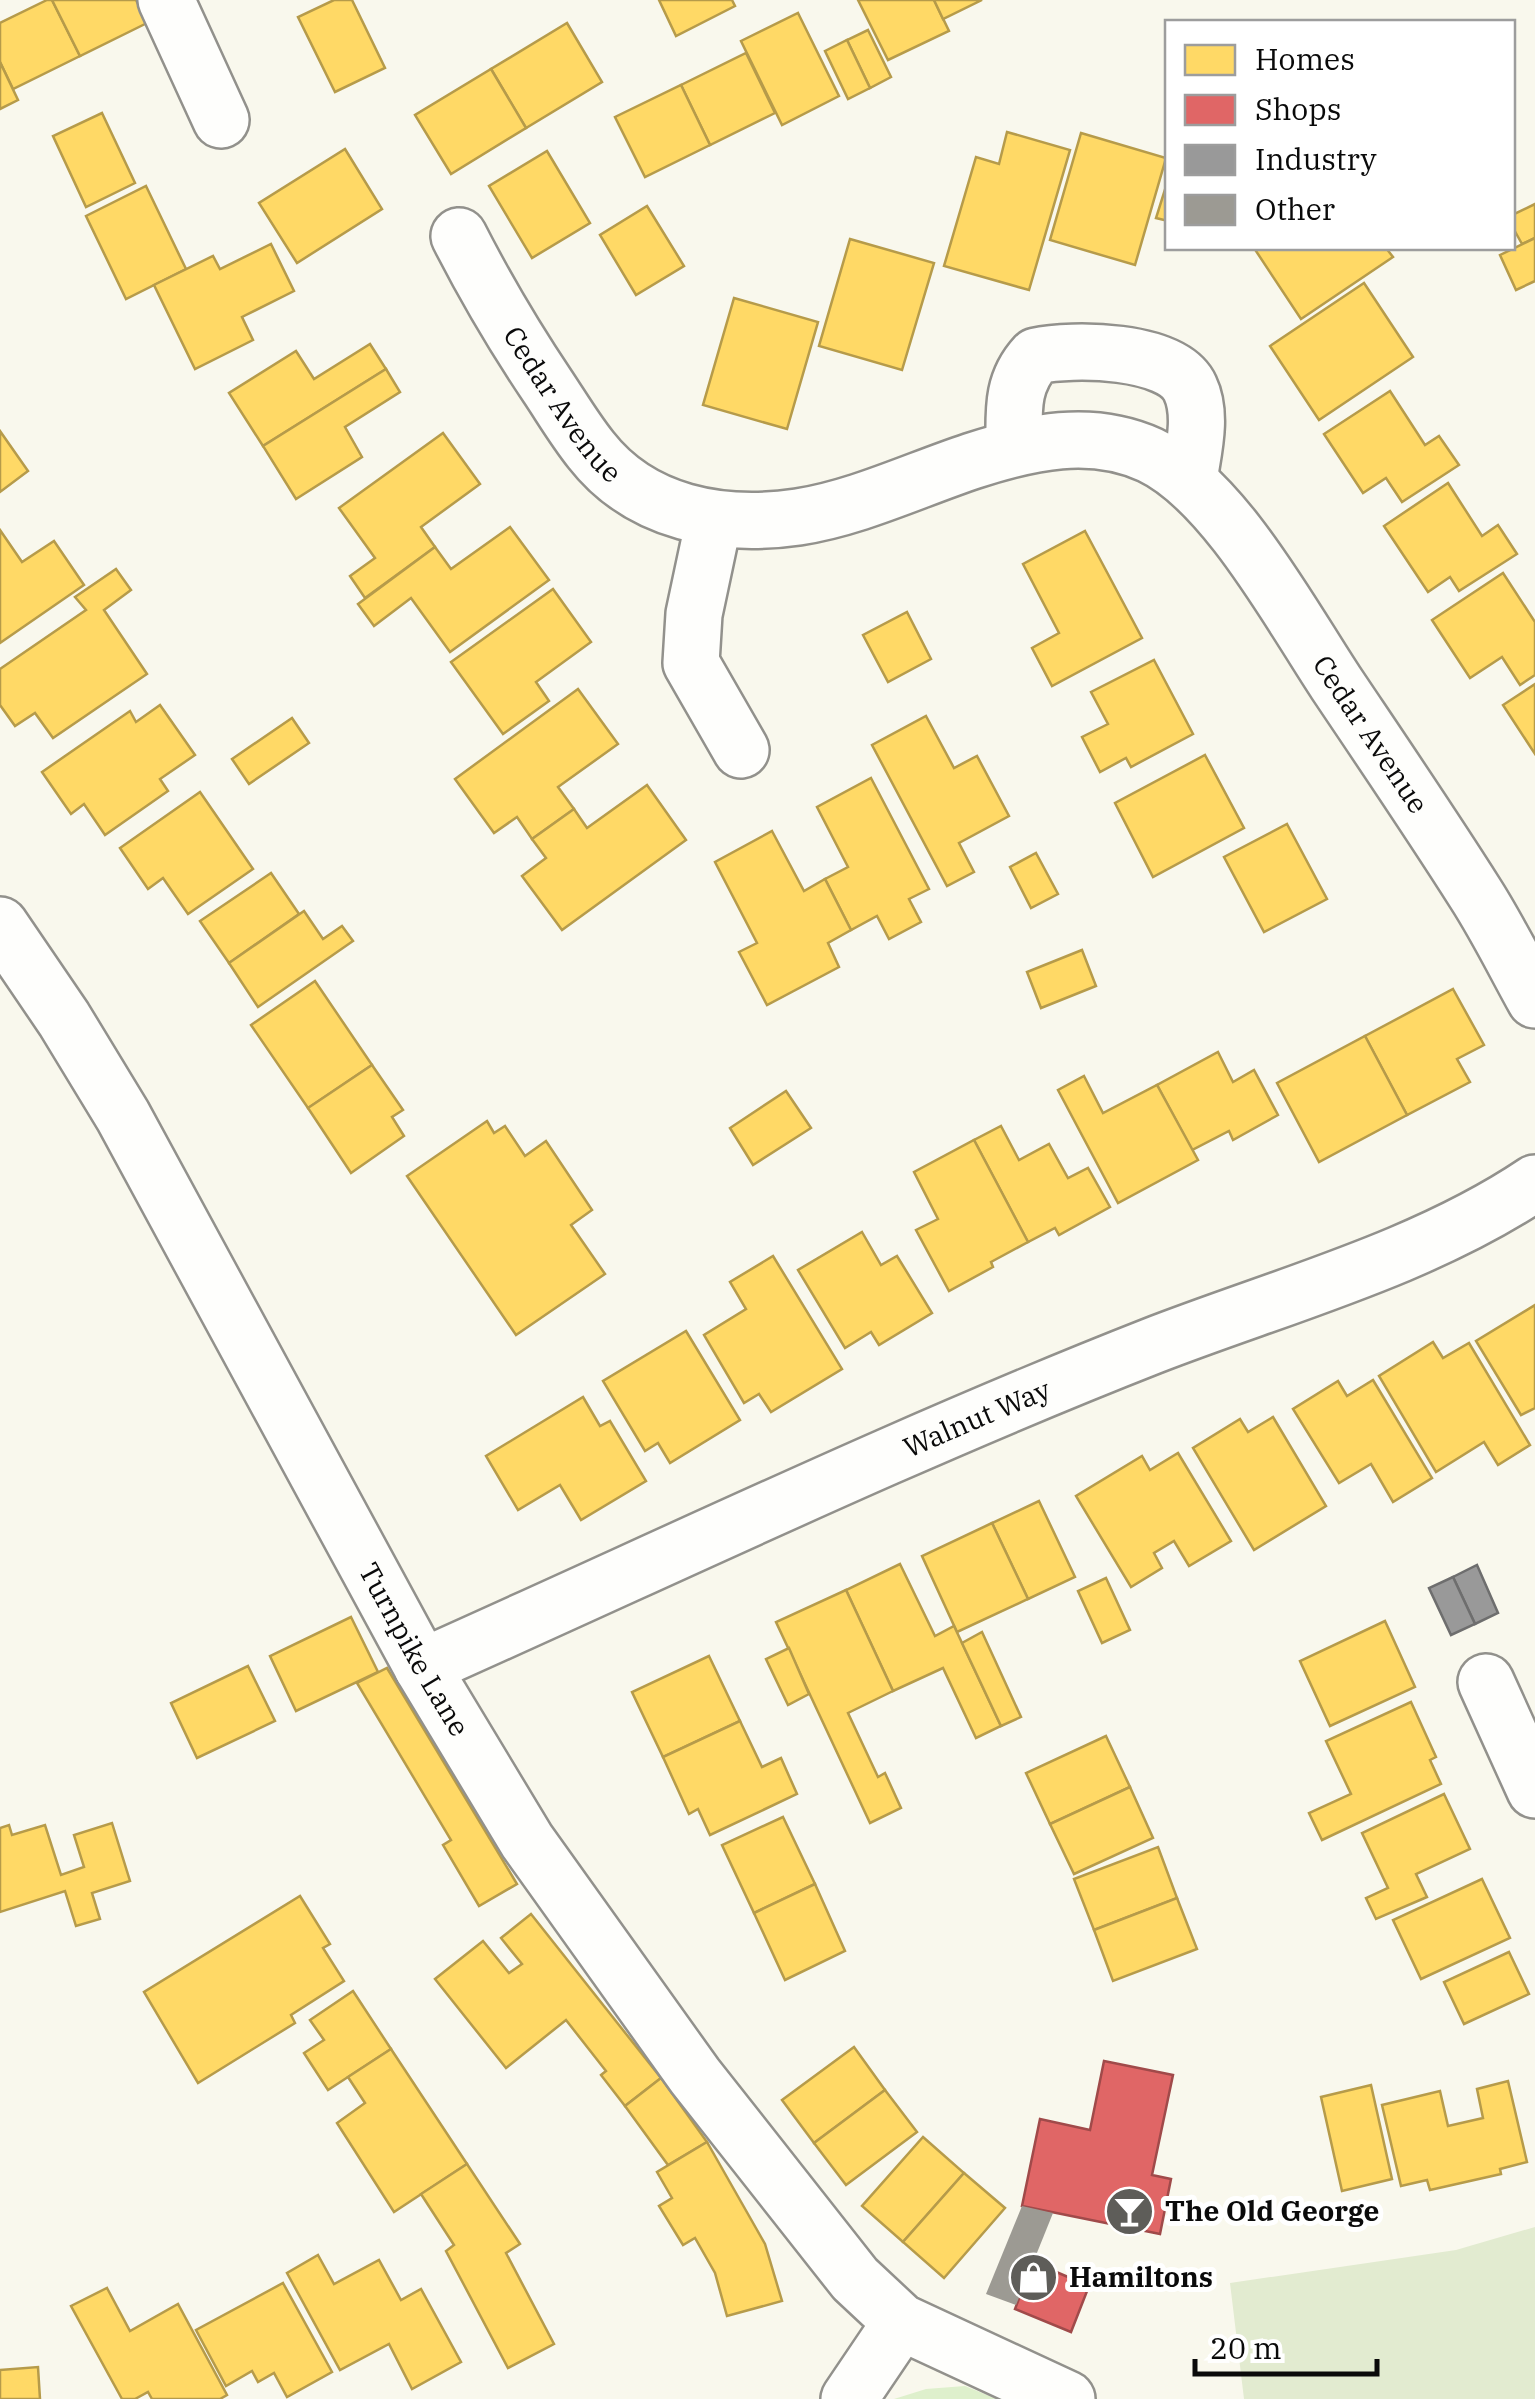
<svg xmlns="http://www.w3.org/2000/svg" width="1535" height="2399" font-family="'IBM Plex Serif',serif">
	<style>
		.green { fill: #def0cc }
		.cemetery { fill: #e2ebd0 }
		.homes { fill: #ffd966; stroke: #b69b4a; stroke-width: 2.5 }
		.shops { fill: #e06666; stroke: #a04a4a; stroke-width: 2.5 }
		.industry { fill: #999; stroke: #6e6e6e; stroke-width: 2.5 }
		.building { fill: #9c9a93 }
		.lines { fill: none; stroke-linecap: round; stroke-linejoin: round }
		.minor-casing { stroke: #92918c; stroke-width: 60 }
		.tertiary-casing { stroke: #92918c; stroke-width: 60 }
		.minor { stroke: #fefefc; stroke-width: 55 }
		.tertiary { stroke: #fefefc; stroke-width: 55 }
		.labels { text-anchor: middle; stroke-width: 10; stroke-linejoin: round; paint-order: stroke }
		.street-label { font-size: 28px; fill: #0a0a0a; stroke: #fff }
		.poi-label { font-size: 28px; font-weight: bold; fill: #0a0a0a; stroke: #fff; text-anchor: start }
	</style>
	<rect width="100%" height="100%" fill="#f9f8ed"/>
	<!-- green -->
	<path class="green" d="M965 2386 997 2399H894L926 2389Z"/>
	<!-- cemetery -->
	<path class="cemetery" d="M1535 2227V2399H1244L1230 2283 1456 2250Z"/>
	<!-- homes -->
	<g class="homes">
		<path d="M47 0H52L80 56 13 89 0 62V23Z"/>
		<path d="M52 0H136L147 23 80 56Z"/>
		<path d="M334 0H352L385 68 335 92 298 17Z"/>
		<path d="M659 0H732L735 6 676 36Z"/>
		<path d="M858 0H934L949 31 888 60Z"/>
		<path d="M934 0H982L943 19Z"/>
		<path d="M798 13 839 96 782 125 741 41Z"/>
		<path d="M567 23 602 82 526 128 491 69Z"/>
		<path d="M868 30 891 77 870 88 847 40Z"/>
		<path d="M847 40 870 88 848 99 825 51Z"/>
		<path d="M746 53 775 113 710 145 681 85Z"/>
		<path d="M0 62 18 100 0 109Z"/>
		<path d="M491 69 526 128 451 174 415 115Z"/>
		<path d="M681 85 710 145 645 177 615 117Z"/>
		<path d="M102 113 135 183 86 207 53 136Z"/>
		<path d="M1007 132 1070 150 1029 290 944 266 976 157 999 164Z"/>
		<path d="M1081 133 1166 158 1135 265 1050 240Z"/>
		<path d="M345 149 382 209 297 263 259 203Z"/>
		<path d="M547 151 590 223 532 258 489 186Z"/>
		<path d="M1168 180V221L1156 218Z"/>
		<path d="M146 186 186 269 126 299 86 216Z"/>
		<path d="M1535 204V238L1522 244 1512 226V215Z"/>
		<path d="M647 206 684 266 636 295 600 235Z"/>
		<path d="M1535 238V281L1516 290 1500 255Z"/>
		<path d="M850 239 934 263 902 370 819 346Z"/>
		<path d="M271 244 294 291 242 317 253 340 195 369 154 285 213 256 220 269Z"/>
		<path d="M1254 248H1386L1393 257 1301 319Z"/>
		<path d="M1364 283 1413 357 1319 420 1270 346Z"/>
		<path d="M734 298 818 322 787 429 703 405Z"/>
		<path d="M370 344 386 369 263 446 229 393 296 351 314 379Z"/>
		<path d="M386 369 400 392 345 427 362 457 296 499 263 446Z"/>
		<path d="M1390 391 1425 445 1439 436 1459 465 1402 502 1386 478 1363 493 1324 434Z"/>
		<path d="M0 431 28 471 0 492Z"/>
		<path d="M443 433 480 484 421 527 435 547 365 598 350 576 375 558 339 508Z"/>
		<path d="M1448 483 1482 536 1498 525 1517 554 1459 591 1450 577 1428 592 1384 526Z"/>
		<path d="M510 527 549 580 450 652 411 598 374 626 358 604 435 547 451 569Z"/>
		<path d="M0 530 22 562 54 541 84 585 0 643Z"/>
		<path d="M1085 531 1142 638 1052 686 1032 648 1059 633 1023 564Z"/>
		<path d="M116 569 131 590 104 610 147 674 53 738 35 713 15 726 0 705V669L86 610 75 597Z"/>
		<path d="M1503 573 1535 622V675L1520 685 1502 657 1470 678 1432 620Z"/>
		<path d="M553 589 591 642 536 682 549 701 503 734 451 662Z"/>
		<path d="M907 612 931 659 888 682 863 635Z"/>
		<path d="M1154 660 1193 734 1131 767 1126 758 1100 772 1082 737 1108 724 1091 692Z"/>
		<path d="M1535 684V754L1503 705Z"/>
		<path d="M578 689 618 744 558 787 574 809 532 839 517 817 494 833 455 779Z"/>
		<path d="M160 705 195 755 160 779 168 791 105 835 84 804 71 814 42 772 130 711 136 722Z"/>
		<path d="M926 716 954 768 977 756 1009 816 959 843 974 872 947 886 872 745Z"/>
		<path d="M292 718 309 743 249 784 232 759Z"/>
		<path d="M1205 755 1244 828 1153 877 1115 803Z"/>
		<path d="M871 778 929 889 909 899 921 922 889 939 877 916 851 930 825 879 848 867 817 807Z"/>
		<path d="M647 785 686 840 562 930 522 876 546 858 532 839 574 809 587 828Z"/>
		<path d="M200 792 253 869 188 914 163 878 148 889 120 848Z"/>
		<path d="M1287 824 1327 899 1264 932 1224 857Z"/>
		<path d="M772 831 804 891 825 879 851 930 828 943 839 967 767 1005 739 952 757 943 715 862Z"/>
		<path d="M1036 853 1058 894 1031 908 1010 867Z"/>
		<path d="M271 873 299 914 229 963 200 921Z"/>
		<path d="M304 911 323 939 342 926 353 941 258 1007 229 963Z"/>
		<path d="M1082 950 1096 986 1041 1008 1027 972Z"/>
		<path d="M315 981 372 1065 308 1108 251 1025Z"/>
		<path d="M1453 989 1484 1045 1457 1059 1470 1082 1407 1115 1365 1036Z"/>
		<path d="M1365 1036 1407 1115 1319 1162 1277 1083Z"/>
		<path d="M1218 1052 1233 1082 1254 1070 1278 1115 1233 1140 1229 1131 1192 1150 1157 1085Z"/>
		<path d="M372 1065 403 1110 392 1117 404 1136 351 1173 308 1108Z"/>
		<path d="M1084 1076 1103 1113 1157 1085 1198 1160 1118 1203 1058 1090Z"/>
		<path d="M786 1091 811 1128 753 1165 730 1128Z"/>
		<path d="M487 1121 494 1133 505 1126 525 1156 546 1141 592 1210 571 1225 605 1274 516 1335 407 1176Z"/>
		<path d="M1001 1126 1019 1160 1049 1144 1068 1178 1088 1168 1110 1207 1059 1235 1055 1228 1028 1242 974 1140Z"/>
		<path d="M974 1140 1028 1242 991 1262 993 1267 949 1291 916 1230 938 1219 914 1172Z"/>
		<path d="M862 1232 881 1265 897 1256 932 1313 879 1345 871 1332 845 1348 798 1270Z"/>
		<path d="M773 1256 842 1369 771 1412 759 1394 744 1403 704 1335 746 1309 730 1282Z"/>
		<path d="M1535 1305V1408L1521 1415 1476 1341Z"/>
		<path d="M686 1331 740 1420 670 1463 658 1443 645 1451 603 1381Z"/>
		<path d="M1433 1342 1443 1358 1469 1343 1530 1445 1498 1465 1484 1442 1436 1472 1379 1376Z"/>
		<path d="M1373 1380 1432 1478 1393 1502 1371 1464 1339 1483 1293 1409 1338 1381 1347 1396Z"/>
		<path d="M583 1397 600 1426 610 1421 646 1481 581 1520 560 1485 518 1510 486 1456Z"/>
		<path d="M1273 1417 1326 1506 1254 1550 1193 1448 1240 1419 1248 1432Z"/>
		<path d="M1178 1453 1231 1541 1189 1566 1174 1541 1154 1553 1162 1568 1131 1587 1076 1496 1142 1456 1150 1470Z"/>
		<path d="M1039 1501 1075 1577 1028 1599 992 1523Z"/>
		<path d="M992 1523 1028 1599 957 1632 922 1556Z"/>
		<path d="M900 1564 935 1636 954 1626 1001 1726 976 1738 943 1668 893 1691 846 1590Z"/>
		<path d="M1106 1578 1130 1630 1102 1643 1078 1591Z"/>
		<path d="M846 1590 893 1691 848 1713 878 1777 885 1773 901 1808 870 1823 776 1622Z"/>
		<path d="M351 1617 378 1672 296 1711 270 1656Z"/>
		<path d="M1385 1621 1415 1687 1330 1726 1300 1661Z"/>
		<path d="M982 1632 1021 1717 1001 1726 962 1643Z"/>
		<path d="M789 1648 809 1694 788 1705 766 1659Z"/>
		<path d="M709 1656 740 1721 663 1757 632 1692Z"/>
		<path d="M248 1666 275 1721 197 1758 171 1703Z"/>
		<path d="M387 1668 517 1884 479 1906 443 1845 451 1840 357 1683Z"/>
		<path d="M1411 1702 1436 1757 1430 1760 1441 1784 1322 1840 1309 1813 1351 1794 1326 1741Z"/>
		<path d="M740 1721 762 1767 781 1758 797 1794 710 1835 698 1809 689 1814 663 1757Z"/>
		<path d="M1106 1736 1130 1787 1050 1824 1026 1773Z"/>
		<path d="M1130 1787 1153 1838 1074 1874 1050 1824Z"/>
		<path d="M1444 1794 1470 1849 1416 1874 1427 1897 1376 1919 1366 1898 1388 1888 1362 1833Z"/>
		<path d="M783 1817 815 1884 754 1913 722 1845Z"/>
		<path d="M112 1823 130 1881 92 1893 100 1919 76 1926 65 1891 0 1912V1828L9 1825 12 1835 45 1825 61 1875 84 1867 74 1835Z"/>
		<path d="M1158 1847 1177 1898 1094 1930 1074 1879Z"/>
		<path d="M1482 1879 1510 1938 1421 1979 1393 1920Z"/>
		<path d="M815 1884 845 1951 785 1980 754 1913Z"/>
		<path d="M300 1896 330 1944 323 1948 344 1981 291 2015 295 2023 198 2083 144 1992Z"/>
		<path d="M1177 1898 1197 1949 1113 1981 1094 1930Z"/>
		<path d="M531 1914 661 2078 625 2106 601 2075 606 2071 566 2020 506 2068 435 1979 483 1941 509 1973 522 1964 501 1938Z"/>
		<path d="M1509 1952 1529 1994 1464 2024 1444 1982Z"/>
		<path d="M353 1991 391 2049 328 2090 304 2053 324 2040 310 2020Z"/>
		<path d="M854 2047 885 2090 814 2143 782 2100Z"/>
		<path d="M391 2049 467 2164 394 2212 337 2123 365 2103 348 2077Z"/>
		<path d="M661 2078 707 2142 668 2165 625 2106Z"/>
		<path d="M1508 2081 1527 2162 1500 2169 1501 2174 1430 2190 1427 2180 1401 2186 1382 2105 1440 2091 1448 2126 1483 2118 1477 2089Z"/>
		<path d="M1371 2085 1392 2179 1342 2191 1321 2097Z"/>
		<path d="M885 2090 917 2132 846 2185 814 2143Z"/>
		<path d="M923 2137 964 2173 903 2242 862 2206Z"/>
		<path d="M707 2142 765 2244 782 2301 727 2316 715 2273 695 2238 683 2245 659 2206 672 2198 657 2172Z"/>
		<path d="M467 2164 520 2244 506 2253 554 2344 508 2368 446 2251 454 2245 421 2194Z"/>
		<path d="M964 2173 1005 2208 944 2278 903 2242Z"/>
		<path d="M318 2255 334 2284 379 2260 401 2300 421 2289 461 2362 412 2389 389 2344 340 2370 287 2273Z"/>
		<path d="M283 2283 332 2372 287 2397 274 2373 258 2382 252 2371 226 2386 196 2330Z"/>
		<path d="M107 2288 130 2331 178 2304 227 2395 220 2399H152L148 2392 135 2399H122L71 2306Z"/>
		<path d="M38 2367 40 2399H0V2370Z"/>
	</g>
	<!-- shops -->
	<g class="shops">
		<path d="M1104 2061 1173 2075 1152 2175 1171 2179 1160 2234 1022 2206 1040 2119 1090 2130Z"/>
		<path d="M1033 2262 1089 2286 1071 2332 1015 2309Z"/>
	</g>
	<!-- industry -->
	<g class="industry">
		<path d="M1477 1565 1498 1613 1475 1624 1453 1577Z"/>
		<path d="M1453 1577 1475 1624 1451 1635 1429 1588Z"/>
	</g>
	<!-- building -->
	<path class="building" d="M1022 2206 1053 2213 1016 2305 986 2294Z"/>
	<g class="lines">
		<defs>
			<g id="minor">
				<path d="M166 0 221 120"/>
				<path id="s1" d="M459 236C486 289 515 338 548 387 562 408 575 430 591 450 641 514 722 528 798 517 857 508 915 480 972 461 1030 442 1091 428 1150 455 1224 490 1291 615 1336 683 1383 753 1430 822 1475 893 1497 927 1515 964 1535 1000"/>
				<path d="M1014 447C1014 411 1011 383 1036 356 1072 348 1172 349 1190 388 1203 415 1193 452 1189 480"/>
				<path d="M714 520 694 614 691 663 741 750"/>
				<path id="s2" d="M422 1667C664 1559 905 1443 1152 1346 1278 1297 1422 1259 1535 1183"/>
				<path d="M1486 1682 1535 1790"/>
			</g>
			<g id="tertiary">
				<path id="s3" d="M0 925 64 1019 123 1116 422 1667 527 1841 695 2076 855 2279 901 2322 1067 2399"/>
				<path d="M849 2399 901 2322"/>
			</g>
		</defs>
		<!-- minor casing -->
		<use href="#minor" class="minor-casing"/>
		<!-- tertiary casing -->
		<use href="#tertiary" class="tertiary-casing"/>
		<!-- minor -->
		<use href="#minor" class="minor"/>
		<!-- tertiary -->
		<use href="#tertiary" class="tertiary"/>
	</g>
	<!-- icons -->
	<defs>
		<symbol id="bar-disc" viewBox="-11 -11 22 22"><circle r="9.5" fill="#5e5d59" stroke="#fff"/><path d="M-6-5H6L.8 .8V4.5H3.5V6h-7V4.5H-.8V.8Z" fill="#fff"/></symbol>
		<symbol id="shop-disc" viewBox="-11 -11 22 22"><circle r="9.5" fill="#5e5d59" stroke="#fff"/><path d="M-5-2.5h2.3a2.7 3.5 0 0 1 5.4 0H5L5.5 6h-11ZM-1.5-2.5h3a1.5 2.3 0 0 0-3 0Z" fill="#fff"/></symbol>
	</defs>
	<g fill-rule="evenodd">
		<use href="#bar-disc" x="1102" y="2184" width="55" height="55"/>
		<use href="#shop-disc" x="1006" y="2250" width="55" height="55"/>
	</g>
	<g class="labels">
		<!-- street labels -->
		<g class="street-label">
			<text dy="10" stroke="none"><textPath href="#s1" startOffset="198">Cedar Avenue</textPath></text>
			<text dy="10" stroke="none"><textPath href="#s1" startOffset="1205">Cedar Avenue</textPath></text>
			<text dy="10" stroke="none"><textPath href="#s2" startOffset="608">Walnut Way</textPath></text>
			<text dy="10" stroke="none"><textPath href="#s3" startOffset="835">Turnpike Lane</textPath></text>
		</g>
		<!-- poi labels -->
		<g class="poi-label">
			<text x="1165" y="2221">The Old George</text>
			<text x="1069" y="2287">Hamiltons</text>
		</g>
	</g>
	<!-- legend -->
	<rect x="1165" y="20" width="350" height="230" fill="#ffffff" stroke="#9d9d9d" stroke-width="2.5"/>
	<rect x="1185" y="45" width="50" height="30" fill="#ffd966" stroke="#9d9d9d" stroke-width="2.5"/>
	<text x="1255" y="70" font-size="30" fill="#0a0a0a">Homes</text>
	<rect x="1185" y="95" width="50" height="30" fill="#e06666" stroke="#9d9d9d" stroke-width="2.5"/>
	<text x="1255" y="120" font-size="30" fill="#0a0a0a">Shops</text>
	<rect x="1185" y="145" width="50" height="30" fill="#999999" stroke="#9d9d9d" stroke-width="2.5"/>
	<text x="1255" y="170" font-size="30" fill="#0a0a0a">Industry</text>
	<rect x="1185" y="195" width="50" height="30" fill="#9c9a93" stroke="#9d9d9d" stroke-width="2.5"/>
	<text x="1255" y="220" font-size="30" fill="#0a0a0a">Other</text>
	<!-- scale -->
	<path d="M1195 2359v15h182v-15" fill="none" stroke="#0a0a0a" stroke-width="5"/>
	<text x="1210" y="2359" font-size="30" fill="#0a0a0a" stroke="#ffffff" stroke-width="8" paint-order="stroke">20 m</text>
</svg>
